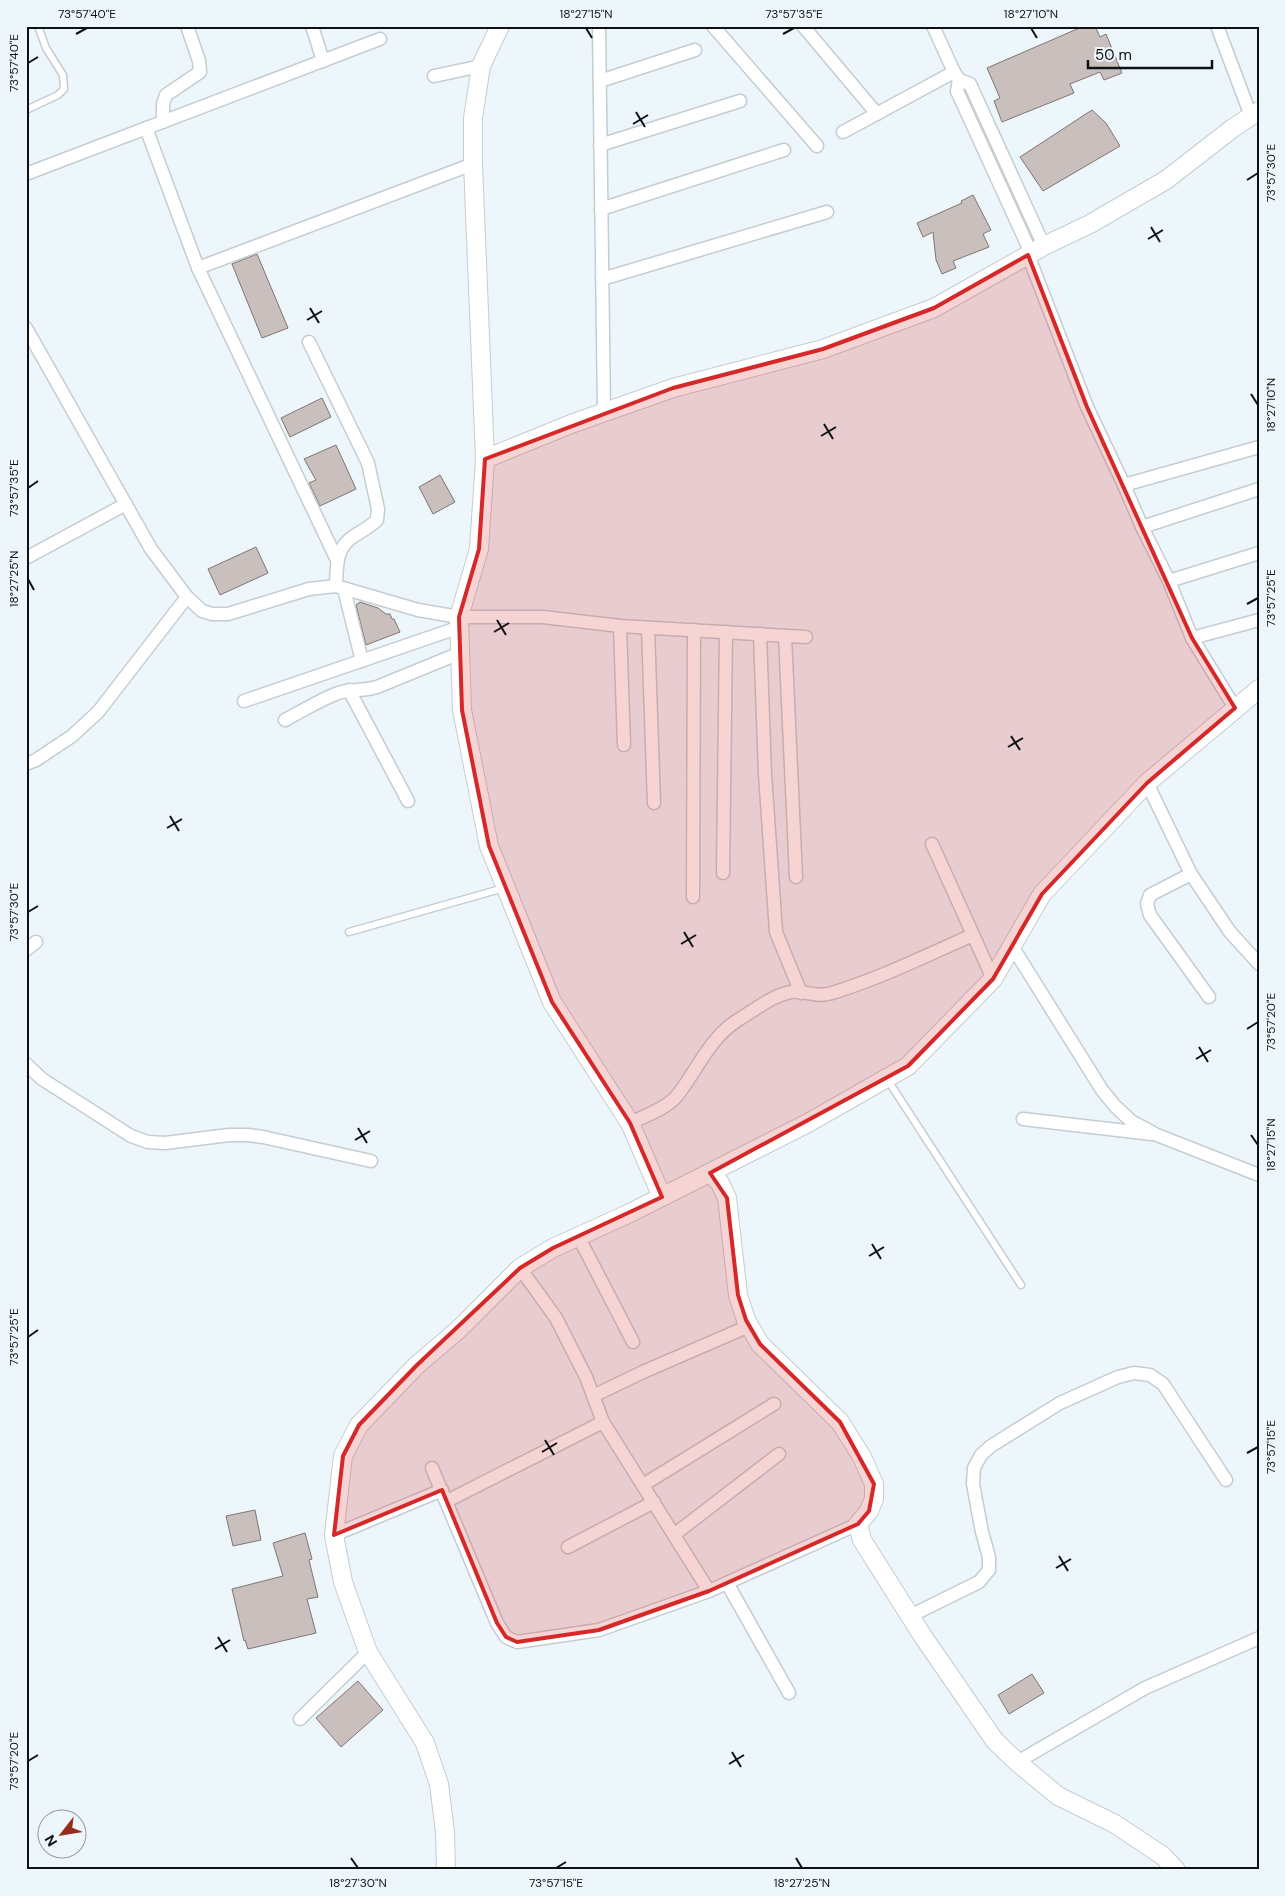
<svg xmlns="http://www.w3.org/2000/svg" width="1285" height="1896" font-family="'DM Sans',sans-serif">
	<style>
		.building { fill: #c9bfbc; stroke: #7f7573 }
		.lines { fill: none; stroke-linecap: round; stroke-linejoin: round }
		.lane-casing { stroke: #c4cdd2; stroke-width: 9 }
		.street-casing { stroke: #c4cdd2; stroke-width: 15 }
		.secondary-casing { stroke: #c4cdd2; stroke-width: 20 }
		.lane { stroke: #fff; stroke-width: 6 }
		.street { stroke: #fff; stroke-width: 12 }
		.secondary { stroke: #fff; stroke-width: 18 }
		.marked { fill: #d62828; fill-opacity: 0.2; stroke: #d62828; stroke-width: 4; stroke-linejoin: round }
		.ticks { fill: none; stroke: #0f1214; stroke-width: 2 }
		.neatline { fill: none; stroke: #0f1214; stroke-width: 2 }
		.ticks-label { font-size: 12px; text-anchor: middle; fill: #0f1214 }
	</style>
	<rect width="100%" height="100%" fill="#edf6fb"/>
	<!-- building -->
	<g class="building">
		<path d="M1084 26H1095L1100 37 1106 34 1122 73 1104 80 1100 72 1070 84 1074 93 1002 122 994 101 1000 98 987 68Z"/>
		<path d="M1092 110 1106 123 1120 146 1043 191 1020 157Z"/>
		<path d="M973 195 991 230 983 234 989 247 953 261 956 268 942 274 936 260 933 232 923 237 917 223 962 203 961 201Z"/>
		<path d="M257 254 288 328 262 338 232 264Z"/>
		<path d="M322 398 331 417 290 437 281 418Z"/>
		<path d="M336 445 356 489 320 506 309 483 316 480 304 459Z"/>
		<path d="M440 475 455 502 433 514 419 487Z"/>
		<path d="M256 547 268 573 220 595 208 569Z"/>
		<path d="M360 602 378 608 386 614H390L392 619H394L400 632 366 645 356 605Z"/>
		<path d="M255 1510 261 1540 233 1546 226 1516Z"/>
		<path d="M305 1533 312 1559 309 1560 318 1597 307 1599 316 1633 248 1649 245 1640 244 1641 232 1589 283 1576 273 1543Z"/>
		<path d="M1032 1674 1044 1693 1009 1714 998 1695Z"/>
		<path d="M358 1681 383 1710 341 1747 316 1718Z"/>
	</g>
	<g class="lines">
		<defs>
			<g id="lane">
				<path d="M26 110 58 95 64 89 63 75 46 48 38 26"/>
				<path d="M349 932 504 888"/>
				<path d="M887 1079 1021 1285"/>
			</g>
			<g id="street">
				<path d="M312 26 323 61"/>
				<path d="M599 26 604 413"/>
				<path d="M713 26 817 146"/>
				<path d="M803 26 877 114"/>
				<path d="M933 26 954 72 959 80 970 84 1044 246"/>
				<path d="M1217 26 1251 116"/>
				<path d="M434 76 481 66"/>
				<path d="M959 80 957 91 1031 253"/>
				<path d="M600 81 695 50"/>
				<path d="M163 122V104L166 95 200 72 199 61 187 26"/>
				<path d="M146 128 198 268 337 560"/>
				<path d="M843 132 954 72"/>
				<path d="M600 145 740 101"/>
				<path d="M26 174 380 39"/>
				<path d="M601 209 784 150"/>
				<path d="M1028 255 1087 407 1124 485 1142 527 1169 581 1192 638 1235 708"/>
				<path d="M198 268 473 164"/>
				<path d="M602 279 827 212"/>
				<path d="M26 328 151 549 187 597 202 611 212 614H228L309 589 336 586 418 610 459 617H543L620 626 806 637"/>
				<path d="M309 342 368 463 378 509 377 520C370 527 363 530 354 536 335 548 337 566 336 586"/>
				<path d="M1124 485 1259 447"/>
				<path d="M1142 527 1259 489"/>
				<path d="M26 558 126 504"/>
				<path d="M1169 581 1259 553"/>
				<path d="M344 589 362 661"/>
				<path d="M620 626 624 745"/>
				<path d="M648 628 654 803"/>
				<path d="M760 634 765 774 776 932 801 993"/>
				<path d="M785 636 796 877"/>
				<path d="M1192 638 1259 620"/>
				<path d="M349 690 408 801"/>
				<path d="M244 701 460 627"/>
				<path d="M285 720C302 711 320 700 338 693 351 689 364 691 377 687L460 653"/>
				<path d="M26 764 36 760 72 736 98 712 187 597"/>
				<path d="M1147 783 1191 874 1230 932 1259 964"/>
				<path d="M932 844 993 979"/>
				<path d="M723 873 726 632"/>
				<path d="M1191 874 1150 895 1147 904 1150 915 1209 997"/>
				<path d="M693 897 694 630"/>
				<path d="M1012 946 1102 1090 1115 1106 1131 1121 1157 1135 1259 1175"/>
				<path d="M26 950 36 942"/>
				<path d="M26 1064 42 1079 131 1136 148 1142 165 1143 229 1135H248L263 1137 371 1161"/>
				<path d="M1023 1119 1152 1134"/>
				<path d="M630 1123C645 1116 662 1110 674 1099 681 1092 686 1083 692 1074 705 1054 717 1033 738 1020 753 1011 773 995 791 992 806 990 814 998 832 993 881 978 927 955 973 935"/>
				<path d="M578 1236 633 1342"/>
				<path d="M520 1268 556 1318 586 1377 603 1422 709 1591"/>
				<path d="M593 1396 643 1372 749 1326"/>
				<path d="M432 1468 497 1623 506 1637 517 1642 599 1630 709 1591 858 1524"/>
				<path d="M643 1485 774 1404"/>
				<path d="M447 1501 603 1422"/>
				<path d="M675 1534 779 1454"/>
				<path d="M334 1535 442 1490"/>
				<path d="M568 1547 654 1502"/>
				<path d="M727 1583 789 1693"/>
				<path d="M910 1616 979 1582 989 1570V1557L982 1532 973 1484 974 1468 981 1455 991 1446 1060 1403 1118 1377 1134 1373 1150 1375 1163 1384 1226 1480"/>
				<path d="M300 1719 368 1652"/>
				<path d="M1017 1762 1145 1688 1259 1638"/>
			</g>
			<g id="secondary">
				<path d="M500 26 481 66 473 118V164L485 459 479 549 459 617 462 710 489 846 552 1002 630 1123 662 1197"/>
				<path d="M485 459 571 424 673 388 823 349 934 308 1044 246 1090 224 1166 180 1233 128 1259 111"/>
				<path d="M710 1173 720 1183 727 1198 738 1295 746 1320 760 1344 840 1422 862 1457 874 1484V1499L869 1511 858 1524 862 1540 922 1635 995 1741 1017 1762 1058 1796 1115 1824 1163 1856 1176 1870"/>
				<path d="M446 1870 445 1832 439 1784 425 1743 368 1652 343 1582 334 1535 343 1456 359 1425 417 1365 458 1330 520 1268 553 1248 630 1213 808 1123 908 1066 993 979 1042 894 1147 783 1259 689"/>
			</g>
		</defs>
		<!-- lane casing -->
		<use href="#lane" class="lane-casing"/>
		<!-- street casing -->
		<use href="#street" class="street-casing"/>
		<!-- secondary casing -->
		<use href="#secondary" class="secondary-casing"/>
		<!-- lane -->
		<use href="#lane" class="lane"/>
		<!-- street -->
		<use href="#street" class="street"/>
		<!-- secondary -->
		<use href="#secondary" class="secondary"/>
	</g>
	<!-- marked area -->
	<path class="marked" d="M1028 255 1087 407 1192 638 1235 708 1147 783 1042 894 993 979 908 1066 710 1173 727 1198 738 1295 746 1320 760 1344 840 1422 874 1484 869 1511 858 1524 709 1591 599 1630 517 1642 506 1637 497 1623 442 1490 334 1535 343 1456 359 1425 417 1365 520 1268 553 1248 662 1197 630 1123 552 1002 489 846 462 710 459 617 479 549 485 459 673 388 823 349 934 308Z"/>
	<!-- ticks -->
	<path class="ticks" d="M586 28 592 38M1031 28 1037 38M76 34 87 28M783 34 794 28M28 63 38 57M636 112 645 127M633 124 648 115M1247 180 1258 173M1151 227 1160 242M1148 239 1163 230M310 308 319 323M307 320 322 311M1251 394 1258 405M824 424 833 439M821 436 836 427M28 488 38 481M28 579 34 590M1247 604 1258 598M497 620 506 635M494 632 509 623M1011 736 1020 750M1008 747 1023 738M170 816 179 831M167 828 182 819M28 912 38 906M684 932 693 947M681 944 696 935M1247 1029 1258 1022M1199 1047 1208 1062M1196 1059 1211 1050M358 1128 367 1143M1251 1135 1258 1145M355 1140 370 1131M872 1244 881 1259M869 1256 884 1247M28 1337 38 1330M545 1440 554 1455M542 1452 557 1443M1247 1453 1258 1447M1059 1556 1068 1571M1056 1568 1071 1559M218 1637 227 1652M215 1649 230 1640M732 1752 741 1767M28 1761 38 1755M729 1764 744 1755M351 1858 358 1868M796 1858 802 1868M556 1868 566 1862"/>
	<!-- border -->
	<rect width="1285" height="1896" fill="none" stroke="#edf6fb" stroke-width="55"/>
	<!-- north arrow -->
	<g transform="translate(62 1834) rotate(239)"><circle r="24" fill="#edf6fb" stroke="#949b9f"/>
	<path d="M0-4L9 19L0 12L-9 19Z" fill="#962c1d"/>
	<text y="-8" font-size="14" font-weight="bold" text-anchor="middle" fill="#0f1214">N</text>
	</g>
	<!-- scale -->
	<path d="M1088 60v8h124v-8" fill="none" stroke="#0f1214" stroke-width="2.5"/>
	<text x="1095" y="60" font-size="15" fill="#0f1214" stroke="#edf6fb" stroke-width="4" paint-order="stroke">50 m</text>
	<rect x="28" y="28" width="1230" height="1840" class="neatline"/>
	<g class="ticks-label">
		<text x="87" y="18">73°57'40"E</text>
		<text x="586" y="18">18°27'15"N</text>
		<text x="794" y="18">73°57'35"E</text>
		<text x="1031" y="18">18°27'10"N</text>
		<text transform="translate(14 63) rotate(-90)" y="4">73°57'40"E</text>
		<text transform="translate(1271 173) rotate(-90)" y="4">73°57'30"E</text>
		<text transform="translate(1271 405) rotate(-90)" y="4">18°27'10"N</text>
		<text transform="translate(14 488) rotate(-90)" y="4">73°57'35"E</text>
		<text transform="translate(14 579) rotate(-90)" y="4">18°27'25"N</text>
		<text transform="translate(1271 598) rotate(-90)" y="4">73°57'25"E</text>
		<text transform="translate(14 912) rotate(-90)" y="4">73°57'30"E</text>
		<text transform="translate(1271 1022) rotate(-90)" y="4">73°57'20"E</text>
		<text transform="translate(1271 1145) rotate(-90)" y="4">18°27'15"N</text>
		<text transform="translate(14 1337) rotate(-90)" y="4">73°57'25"E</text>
		<text transform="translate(1271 1447) rotate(-90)" y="4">73°57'15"E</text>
		<text transform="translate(14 1761) rotate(-90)" y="4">73°57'20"E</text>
		<text x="358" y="1887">18°27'30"N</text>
		<text x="556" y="1887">73°57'15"E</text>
		<text x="802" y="1887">18°27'25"N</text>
	</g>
</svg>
